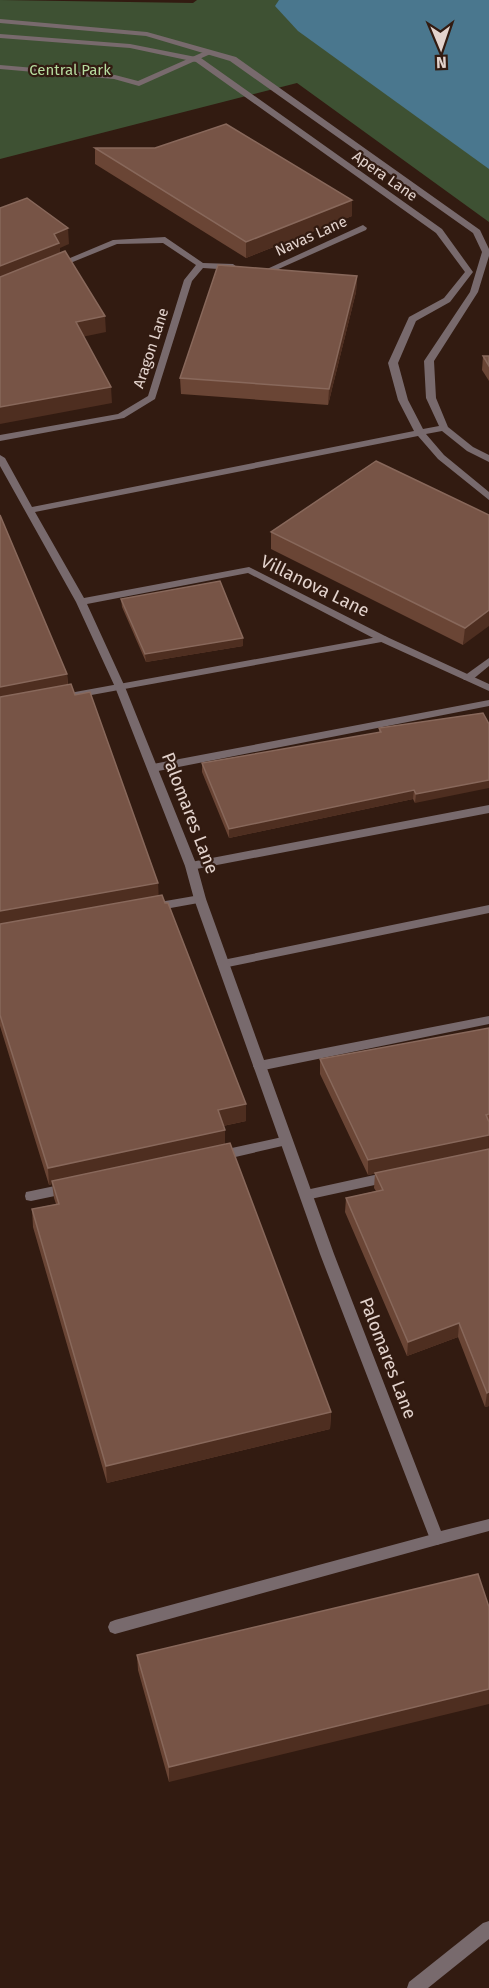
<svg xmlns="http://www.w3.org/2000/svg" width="489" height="1988" font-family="'Fira Sans',sans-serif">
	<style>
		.green { fill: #3e5133 }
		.water { fill: #4a778e }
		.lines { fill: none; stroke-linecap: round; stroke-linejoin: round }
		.service { fill: #786a6d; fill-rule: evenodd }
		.minor { fill: #786a6d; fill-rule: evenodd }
		.wall { fill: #6a4535 }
		.shaded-wall { fill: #4e2e20 }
		.building { fill: #775446; stroke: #88685b; stroke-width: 1.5 }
		.labels { text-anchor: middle; stroke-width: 4.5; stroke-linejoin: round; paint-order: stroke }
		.far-park-label { font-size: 15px; fill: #b7dda0; stroke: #321b11 }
		.far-street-label { font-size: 15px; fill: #e3d3cd; stroke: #321b11 }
		.street-label { font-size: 18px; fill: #e3d3cd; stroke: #321b11 }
	</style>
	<rect width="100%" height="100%" fill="#321b11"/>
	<!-- green -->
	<path class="green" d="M0 0 193 3 197 0H489V222L297 83 0 159Z"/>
	<!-- water -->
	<path class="water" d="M279 0H489V169L298 31 275 6Z"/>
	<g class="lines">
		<!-- service -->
		<g class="service">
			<path d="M208 50 215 52 139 86 114 79 0 69V65L115 75 138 81Z"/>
			<path d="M363 225 367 228 366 230 274 271 267 269Z"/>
			<path d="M165 237 203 263 233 264 237 267 233 270 203 268 192 281 155 399 124 418 0 441V435L118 414 148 396 184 280 196 265 163 243 117 244 58 268 51 266 113 240Z"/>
			<path d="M383 636 387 637 388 639 387 641 75 698 70 695 75 692Z"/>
			<path d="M489 658V666L472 680H464L463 678 464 676Z"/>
			<path d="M489 700V706L153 772 148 768 153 764Z"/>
			<path d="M489 805V813L191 870 185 866 191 862Z"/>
			<path d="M200 895 206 899 204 902 154 911 148 907 154 903Z"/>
			<path d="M489 905V913L223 968 217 964 223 960Z"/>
			<path d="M489 1016V1024L259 1071 255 1069 253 1066 255 1063 259 1061Z"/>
			<path d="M287 1136 291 1138 293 1141 291 1144 218 1161 213 1159 212 1156 213 1153 218 1151Z"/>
			<path d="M388 1172 393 1173 394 1177 393 1181 306 1200 301 1199 300 1195 301 1191 306 1190Z"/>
			<path d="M69 1183 74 1184 75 1188 74 1192 31 1201 26 1200 25 1196 26 1192 31 1191Z"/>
			<path d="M437 1533 442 1535 444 1539 442 1543 437 1545 115 1634 110 1632 108 1627 110 1622 115 1620Z"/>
		</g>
		<!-- minor -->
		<g class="minor">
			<path d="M0 19 147 32 236 57 480 230 489 249V256L478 292 434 361 436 398 448 427 473 447 489 455V462L467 451 442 431 426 434 444 455 489 492V500L438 459 418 436 35 512 84 598 249 567 387 637 489 684V691L379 641 248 573 87 604 125 687 197 866 206 899 334 1254 441 1531 489 1519V1531L437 1545 432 1543 430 1539 320 1254 194 899 185 866 115 687 76 602 0 466V455L5 458 32 507 414 431 398 400 388 363 409 317 444 298 465 272 436 233 196 62 130 48 0 38V34L130 44 201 58 442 229 473 272 450 302 416 321 398 363 408 400 423 429 439 426 426 398 424 361 470 292 482 252 473 233 230 61 146 36 0 23Z"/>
			<path d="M489 1921V1939L428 1988H407L409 1982 483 1923Z"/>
		</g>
	</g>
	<!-- wall -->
	<g class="wall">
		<path d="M95 148 352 200V216L246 258 95 164Z"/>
		<path d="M357 276 356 292 328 405 181 394 180 378Z"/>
		<path d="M483 356H489V381L482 370Z"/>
		<path d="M0 515 67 674 68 685 158 895 246 1121 223 1126 225 1130V1144L331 1412 330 1429 107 1483 33 1227 32 1209 56 1204 54 1198 52 1184 49 1185 0 1026Z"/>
		<path d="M489 515 463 645 271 549V532Z"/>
		<path d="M121 599 243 646 146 662 122 607Z"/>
		<path d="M483 713 415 803 413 799 229 838 202 772V763L379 733V728Z"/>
		<path d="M489 1028V1406L485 1407 458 1337 407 1356 345 1212 346 1198 376 1191 374 1188 375 1173 405 1167 368 1175 320 1074V1059Z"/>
		<path d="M478 1574 169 1782 138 1670 137 1655Z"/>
	</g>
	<!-- shaded-wall -->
	<g class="shaded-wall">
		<path d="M352 200V216L246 258V242Z"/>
		<path d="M68 228 69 244 60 248V259L0 283V266L54 234Z"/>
		<path d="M357 276 356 292 328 405 329 389Z"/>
		<path d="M105 316 106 332 77 338 76 322Z"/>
		<path d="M111 387 112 403 0 424V407Z"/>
		<path d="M489 610V626L463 645 465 628Z"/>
		<path d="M243 638V646L146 662 145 654Z"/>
		<path d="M67 674 68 691 0 704V687Z"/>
		<path d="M489 780V788L415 803 416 794Z"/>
		<path d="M414 790 413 799 229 838V829Z"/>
		<path d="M158 883 159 900 0 929V911Z"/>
		<path d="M246 1104V1121L218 1127V1110Z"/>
		<path d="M225 1130V1147L52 1181V1184L49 1185 48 1168Z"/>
		<path d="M489 1135V1150L368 1175V1160Z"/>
		<path d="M459 1323 458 1337 407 1356 408 1342Z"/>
		<path d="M489 1392V1406L485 1407 487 1393Z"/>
		<path d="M331 1412 330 1429 107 1483 106 1466Z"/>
		<path d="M489 1689V1704L169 1782V1767Z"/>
	</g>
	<!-- building -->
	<g class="building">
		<path d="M226 124 352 200 246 242 95 148H155Z"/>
		<path d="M27 198 68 228 54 234 59 243 0 266V208Z"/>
		<path d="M65 251 105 316 76 322 111 387 0 407V277Z"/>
		<path d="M218 265 357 276 329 389 180 378Z"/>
		<path d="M483 356H489V366Z"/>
		<path d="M376 461 489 515V610L465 628 271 532Z"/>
		<path d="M0 515 67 674 0 687Z"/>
		<path d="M220 581 243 638 145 654 121 599Z"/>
		<path d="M71 684 75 695 90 692 158 883 0 911V697Z"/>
		<path d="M483 713 489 724V780L416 794 414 790 229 829 202 763 381 732 379 728Z"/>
		<path d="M162 895 165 903H168L246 1104 218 1110 225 1130 48 1168 0 1015V924Z"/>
		<path d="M489 1028V1114L486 1115 489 1122V1135L368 1160 320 1059Z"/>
		<path d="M230 1143 331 1412 106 1466 32 1209 59 1204 52 1181Z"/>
		<path d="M489 1149V1392L487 1393 459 1323 408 1342 346 1198 383 1190 375 1173Z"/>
		<path d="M478 1574 489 1607V1689L169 1767 137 1655Z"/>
	</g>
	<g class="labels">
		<!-- far-park labels -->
		<g class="far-park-label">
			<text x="70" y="75">Central Park</text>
		</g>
		<!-- far-street labels -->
		<g class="far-street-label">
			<text transform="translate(385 176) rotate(35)" y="5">Apera Lane</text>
			<text transform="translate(311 236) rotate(-24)" y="5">Navas Lane</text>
			<text transform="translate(151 348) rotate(-72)" y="5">Aragon Lane</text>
		</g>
		<!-- street labels -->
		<g class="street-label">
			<text transform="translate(315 586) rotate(26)" y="6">Villanova Lane</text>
			<text transform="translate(190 813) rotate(69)" y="6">Palomares Lane</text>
			<text transform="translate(388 1358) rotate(69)" y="6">Palomares Lane</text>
		</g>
	</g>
	<!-- north arrow -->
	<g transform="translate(441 48) rotate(178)" stroke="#321b11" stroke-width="4.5" paint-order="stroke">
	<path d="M0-4.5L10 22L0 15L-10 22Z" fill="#e3d3cd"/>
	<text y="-9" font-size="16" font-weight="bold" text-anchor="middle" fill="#e3d3cd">N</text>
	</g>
</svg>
